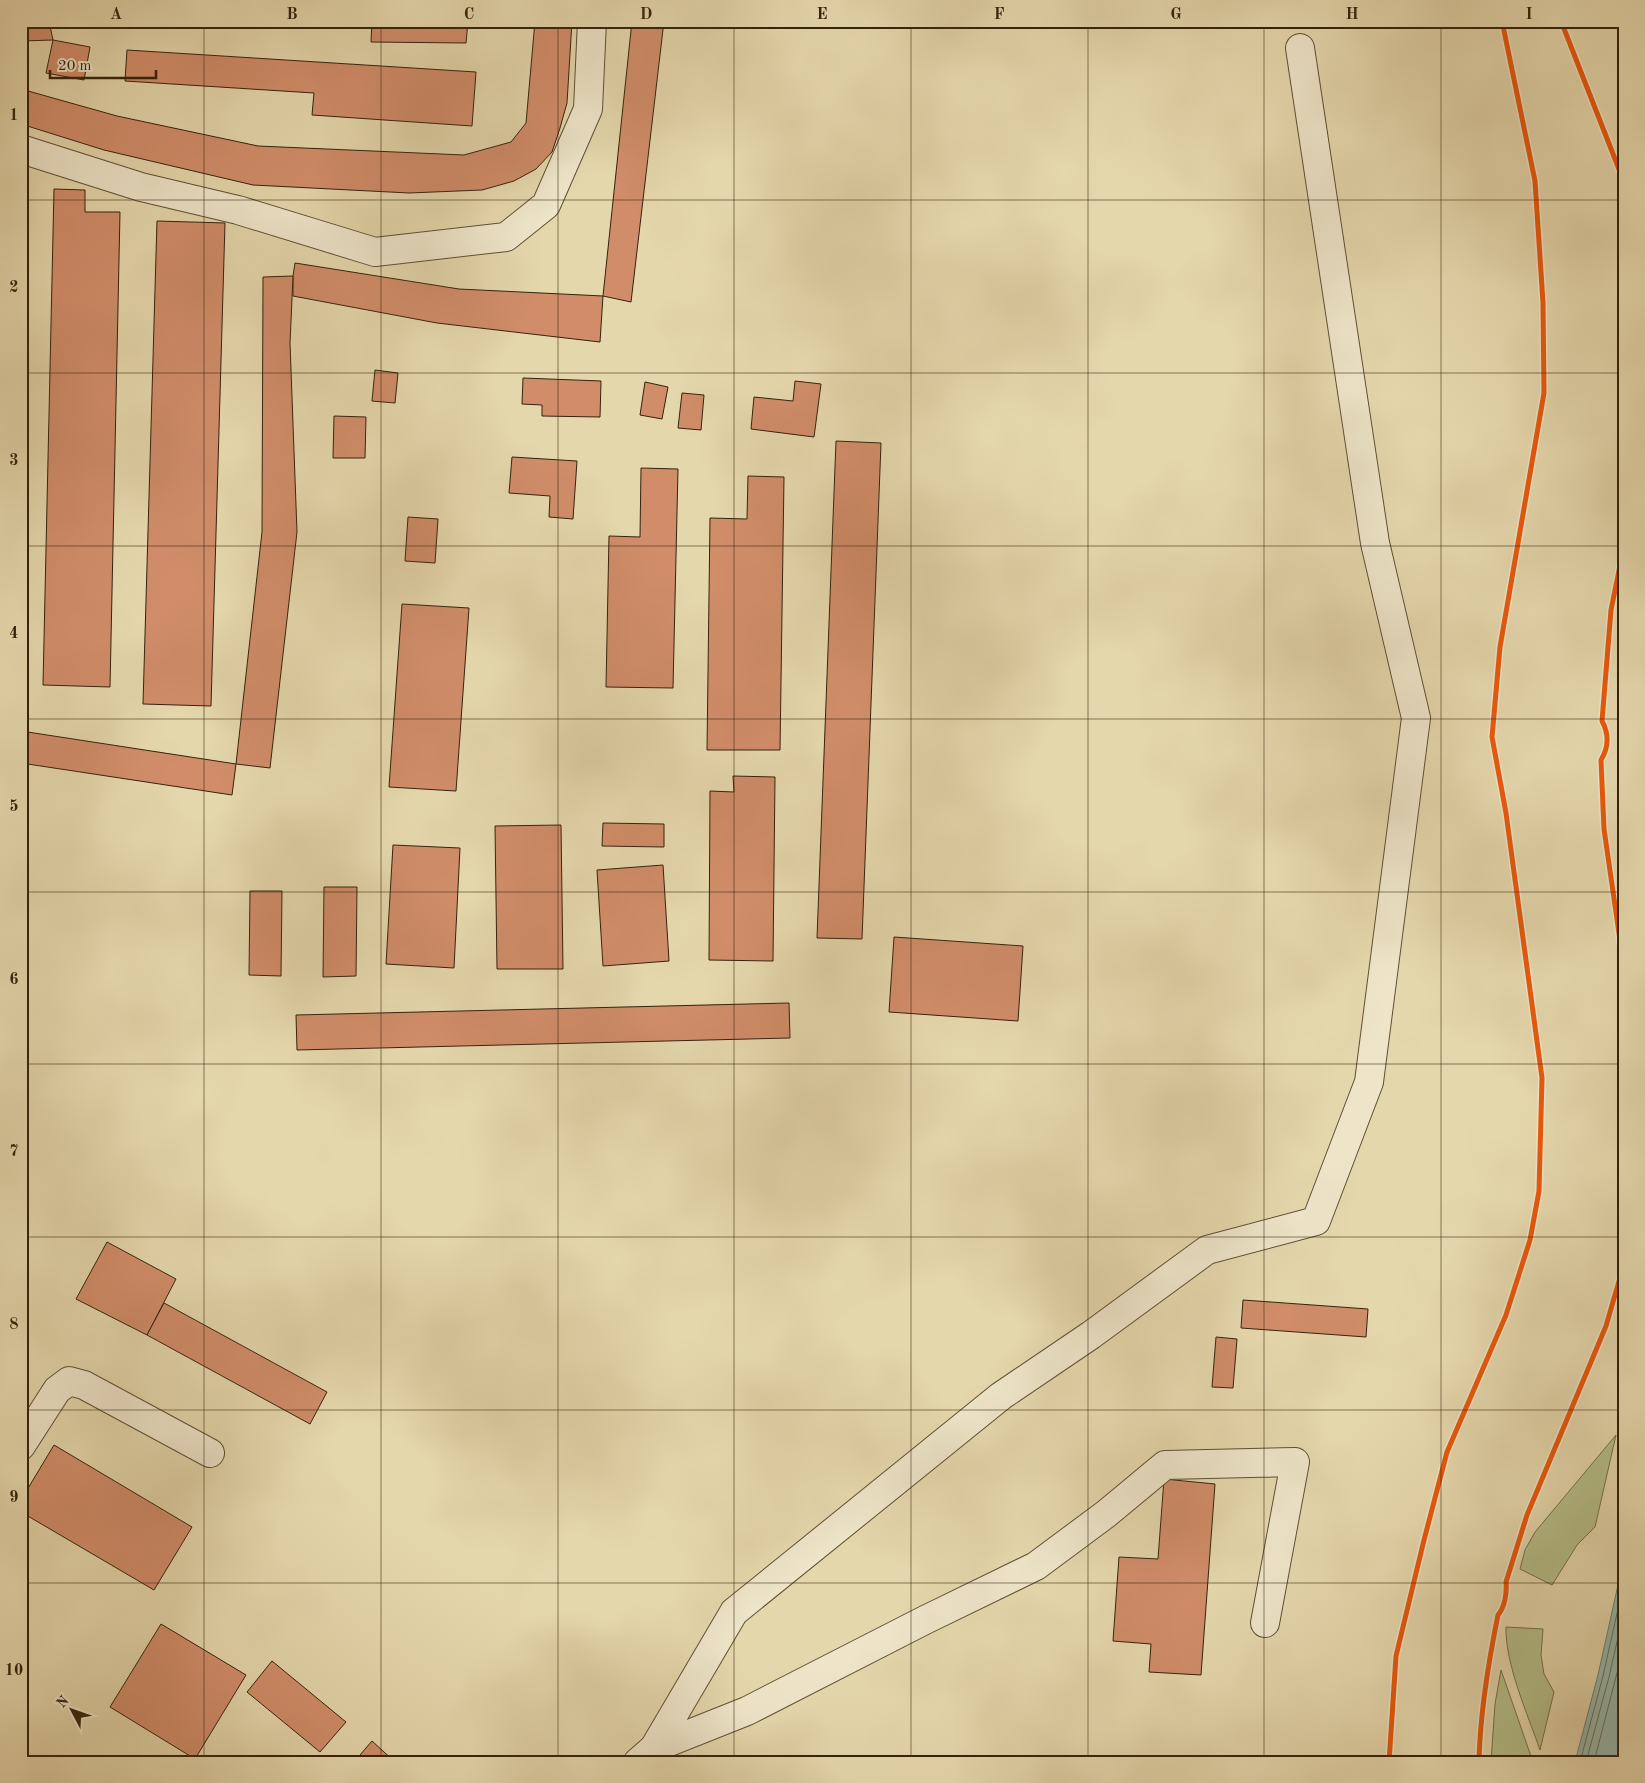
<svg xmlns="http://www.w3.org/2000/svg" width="1645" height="1783" font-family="'Old Standard TT',serif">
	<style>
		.green { fill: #b5be89; stroke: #74704a }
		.water { fill: #96b9ac; stroke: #6f7d6c }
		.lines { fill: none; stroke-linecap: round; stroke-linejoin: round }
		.shore { stroke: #656e5c; stroke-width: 1 }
		.building { fill: #d18d6a; stroke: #34220c }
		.minor-casing { stroke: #604f34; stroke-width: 30 }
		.minor { stroke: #eee5c9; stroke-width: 28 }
		.cycleway-casing { stroke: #eee5c9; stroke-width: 8 }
		.cycleway { stroke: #e8590c; stroke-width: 5 }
		.grid { fill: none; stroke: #34220c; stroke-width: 1; stroke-opacity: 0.55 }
		.neatline { fill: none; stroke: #34220c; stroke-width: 2 }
		.grid-label { font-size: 16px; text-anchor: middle; font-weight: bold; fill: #34220c }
	</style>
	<rect width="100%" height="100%" fill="#e5d7ac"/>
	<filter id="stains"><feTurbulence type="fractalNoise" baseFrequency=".004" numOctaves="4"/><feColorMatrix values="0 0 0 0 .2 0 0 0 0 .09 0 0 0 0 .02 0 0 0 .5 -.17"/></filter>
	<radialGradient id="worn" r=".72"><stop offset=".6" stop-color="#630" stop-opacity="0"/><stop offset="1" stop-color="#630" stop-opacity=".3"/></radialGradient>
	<!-- green -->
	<g class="green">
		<path d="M1616 1435 1595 1527 1577 1545 1552 1585 1520 1569 1525 1550 1535 1532Z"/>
		<path d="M1506 1627 1543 1629 1541 1655 1544 1674 1554 1692 1540 1750C1528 1715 1505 1664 1506 1627Z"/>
		<path d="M1501 1670 1533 1762H1491L1495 1704Z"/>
	</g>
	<!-- water -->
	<path class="water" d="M1624 1558V1762H1575L1598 1675Z"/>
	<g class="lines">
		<!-- shore -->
		<g class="shore">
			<path d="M1580 1762 1603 1676 1624 1582"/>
			<path d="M1586 1762 1609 1677 1624 1611"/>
			<path d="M1594 1762 1624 1646"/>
		</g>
	</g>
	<!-- building -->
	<g class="building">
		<path d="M21 21H49L53 40 21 41Z"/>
		<path d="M372 21H468L466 43 371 42Z"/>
		<path d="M535 21H572L567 103 560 128 552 152 536 169 514 181 482 190 409 193 253 185 104 150 21 124V89L117 116 258 146 464 155 511 142 526 123Z"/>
		<path d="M632 21H664L631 302 603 296Z"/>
		<path d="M53 40 90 47 84 80 46 73Z"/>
		<path d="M127 50 476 72 472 126 312 115 314 93 125 81Z"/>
		<path d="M54 189 85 190V212H120L110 687 43 685Z"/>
		<path d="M157 221 225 223 211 706 143 704Z"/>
		<path d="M295 263 459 289 603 296 600 342 437 323 293 296V276Z"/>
		<path d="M293 276 290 343 297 532 270 768 236 764 262 532 263 277Z"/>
		<path d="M375 370 398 373 395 403 372 401Z"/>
		<path d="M523 378 601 381 600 417 542 416V405L522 404Z"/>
		<path d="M795 381 821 384 814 437 751 429 754 397 793 401Z"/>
		<path d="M645 382 668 387 662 419 640 415Z"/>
		<path d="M682 393 704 395 701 430 678 428Z"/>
		<path d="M334 416 366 417 365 458H333Z"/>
		<path d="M836 441 881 443 862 939 817 938Z"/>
		<path d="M512 457 577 461 573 519 549 517 550 496 509 493Z"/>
		<path d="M641 468 678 469 673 688 606 687 609 536 640 537Z"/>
		<path d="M748 476 784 477 780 750H707L710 518 747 519Z"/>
		<path d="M408 517 438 519 435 563 405 561Z"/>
		<path d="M402 604 469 608 456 791 389 787Z"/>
		<path d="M21 731 236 764 232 795 21 763Z"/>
		<path d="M733 776 775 777 773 961 709 960 710 791 734 792Z"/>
		<path d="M603 823 664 824V847L602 846Z"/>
		<path d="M561 825 563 969H497L495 826Z"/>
		<path d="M393 845 460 848 454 968 386 964Z"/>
		<path d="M663 865 669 961 603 966 597 870Z"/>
		<path d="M324 887H357L356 976 323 977Z"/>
		<path d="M250 891H282L281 976 249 975Z"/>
		<path d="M894 937 1023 946 1018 1021 889 1012Z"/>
		<path d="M789 1003 790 1038 297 1050 296 1015Z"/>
		<path d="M107 1242 176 1279 147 1335 76 1299Z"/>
		<path d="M1243 1300 1368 1309 1366 1337 1241 1328Z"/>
		<path d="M164 1303 327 1392 310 1424 147 1335Z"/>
		<path d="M1216 1337 1237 1339 1233 1388 1212 1387Z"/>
		<path d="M54 1445 192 1527 154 1590 21 1512V1500Z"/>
		<path d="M1164 1479 1215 1484 1201 1675 1149 1672 1151 1644 1113 1641 1119 1557 1158 1559Z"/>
		<path d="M161 1624 246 1675 195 1759 110 1707Z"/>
		<path d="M272 1661 346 1722 320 1752 247 1692Z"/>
		<path d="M372 1741 395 1762H354Z"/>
	</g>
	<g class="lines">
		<defs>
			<g id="minor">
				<path d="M21 149 141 187 238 210 375 252 506 237 546 205 588 109 592 21"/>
				<path d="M21 1446 57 1390 69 1381 84 1385 210 1453"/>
				<path d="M654 1748 734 1612 1001 1396 1091 1335 1207 1250 1316 1221 1369 1082 1416 718 1375 543 1300 48"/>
				<path d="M638 1762 654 1748 747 1711 925 1620 1036 1566 1106 1514 1165 1465 1295 1462 1265 1623"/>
			</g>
		</defs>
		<!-- minor casing -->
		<use href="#minor" class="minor-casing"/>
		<!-- minor -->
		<use href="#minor" class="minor"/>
		<defs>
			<g id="cycleway">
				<path d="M1561 21 1624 182"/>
				<path d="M1624 546 1611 610 1602 721C1609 734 1609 747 1601 760L1604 829 1624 968"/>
				<path d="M1389 1762 1396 1656 1424 1540 1447 1452 1506 1315 1530 1240 1539 1191 1542 1078 1506 813 1492 737 1500 647 1544 393 1543 303 1535 181 1502 21"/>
				<path d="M1479 1762C1480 1712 1488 1664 1498 1615 1505 1607 1507 1592 1506 1582L1527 1515 1606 1326 1624 1264"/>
			</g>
		</defs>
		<!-- cycleway casing -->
		<use href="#cycleway" class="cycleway-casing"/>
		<!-- cycleway -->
		<use href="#cycleway" class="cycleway"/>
	</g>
	<!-- grid -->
	<path class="grid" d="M204 21V1762M381 21V1762M558 21V1762M734 21V1762M911 21V1762M1088 21V1762M1264 21V1762M1441 21V1762M21 200H1624M21 373H1624M21 546H1624M21 719H1624M21 892H1624M21 1064H1624M21 1237H1624M21 1410H1624M21 1583H1624"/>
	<!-- margin -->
	<rect width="1645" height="1783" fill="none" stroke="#e5d7ac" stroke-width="55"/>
	<!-- north arrow -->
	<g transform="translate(72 1710) rotate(311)" stroke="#eee5c9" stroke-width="4" paint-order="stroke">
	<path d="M0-4L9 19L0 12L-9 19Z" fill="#34220c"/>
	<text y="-8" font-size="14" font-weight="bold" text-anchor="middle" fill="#34220c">N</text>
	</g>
	<!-- scale -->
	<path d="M50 70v8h106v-8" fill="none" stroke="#34220c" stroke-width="2.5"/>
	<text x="58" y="70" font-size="15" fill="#34220c" stroke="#eee5c9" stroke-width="4" paint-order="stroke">20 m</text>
	<rect x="28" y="28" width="1590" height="1728" class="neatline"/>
	<g class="grid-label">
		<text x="116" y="19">A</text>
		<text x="292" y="19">B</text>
		<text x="469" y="19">C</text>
		<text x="646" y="19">D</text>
		<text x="822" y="19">E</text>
		<text x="999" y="19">F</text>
		<text x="1176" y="19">G</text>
		<text x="1352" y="19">H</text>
		<text x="1529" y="19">I</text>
		<text x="14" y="120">1</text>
		<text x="14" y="292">2</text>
		<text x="14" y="465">3</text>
		<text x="14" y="638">4</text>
		<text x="14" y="811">5</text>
		<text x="14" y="984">6</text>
		<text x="14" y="1156">7</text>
		<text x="14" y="1329">8</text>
		<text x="14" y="1502">9</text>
		<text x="14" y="1675">10</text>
	</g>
	<rect width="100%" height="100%" filter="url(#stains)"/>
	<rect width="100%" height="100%" fill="url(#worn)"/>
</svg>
